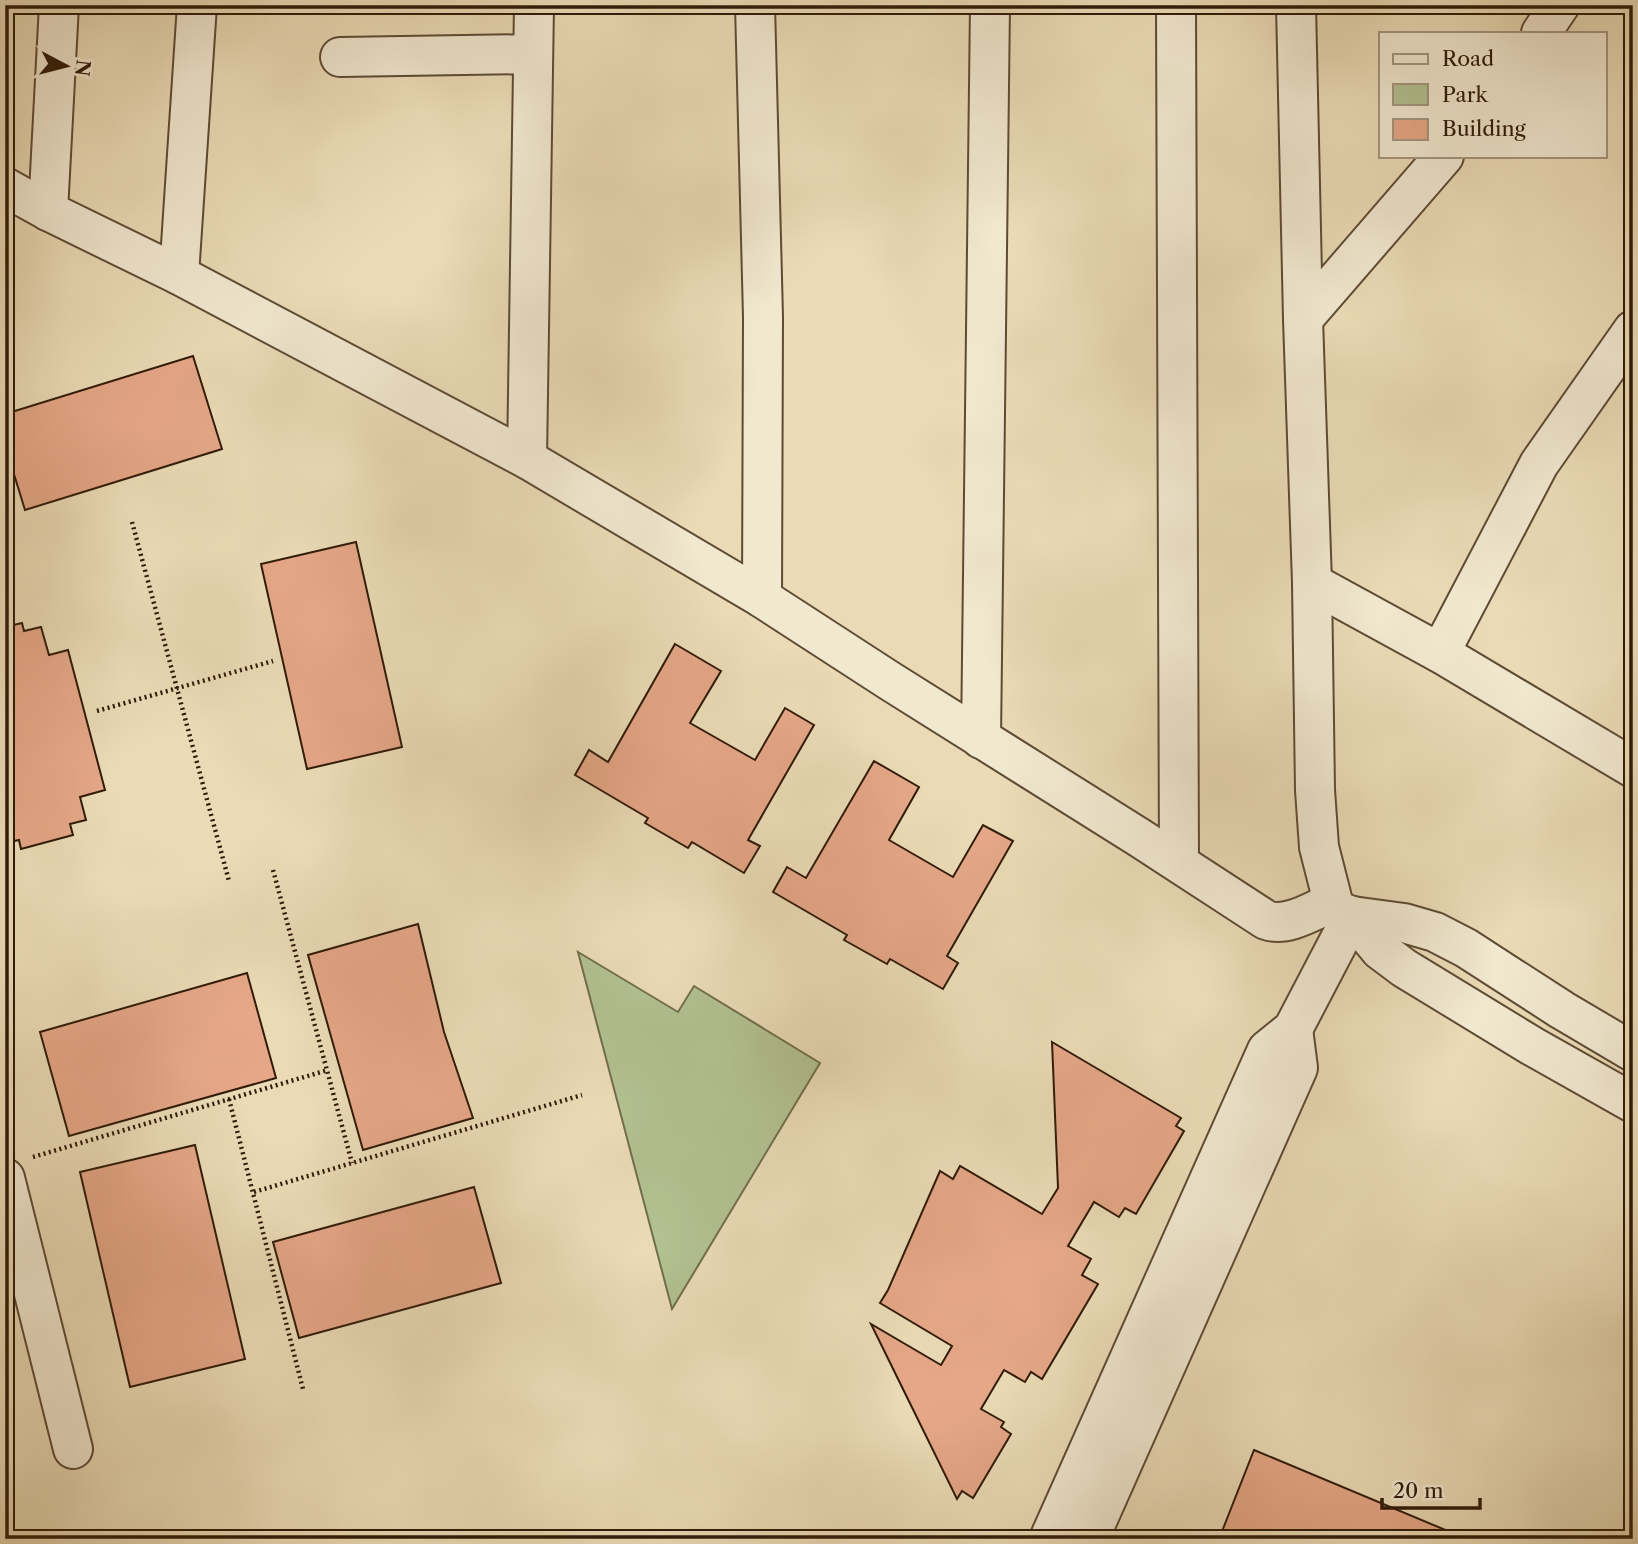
<svg xmlns="http://www.w3.org/2000/svg" width="1638" height="1544" font-family="'Libre Caslon Text',serif">
	<style>
		.green { fill: #b2c191; stroke: #716e4c; stroke-width: 2 }
		.building { fill: #e5a788; stroke: #301b08; stroke-width: 2 }
		.lines { fill: none; stroke-linecap: round; stroke-linejoin: round }
		.minor-casing { stroke: #5e4b34; stroke-width: 42 }
		.path { stroke: #301b08; stroke-width: 4.5; stroke-dasharray: 2 3.5; stroke-linecap: butt }
		.minor { stroke: #f1e8d0; stroke-width: 38 }
	</style>
	<rect width="100%" height="100%" fill="#eadbb6"/>
	<filter id="stains"><feTurbulence type="fractalNoise" baseFrequency=".00286" numOctaves="4"/><feColorMatrix values="0 0 0 0 .2 0 0 0 0 .09 0 0 0 0 .02 0 0 0 .5 -.17"/></filter>
	<radialGradient id="worn" r=".72"><stop offset=".6" stop-color="#630" stop-opacity="0"/><stop offset="1" stop-color="#630" stop-opacity=".3"/></radialGradient>
	<!-- green -->
	<path class="green" d="M578 952 678 1012 694 986 820 1063 672 1309Z"/>
	<!-- building -->
	<g class="building">
		<path d="M193 356 222 449 25 510 5 445V414Z"/>
		<path d="M356 542 402 747 307 769 261 564Z"/>
		<path d="M22 623 24 631 41 627 49 655 68 650 105 790 80 797 86 820 70 824 73 835 21 849 19 840 5 843V627Z"/>
		<path d="M675 644 721 671 690 723 755 760 785 708 814 725 748 840 760 846 744 873 692 842 688 848 645 823 648 818 575 775 589 750 608 762Z"/>
		<path d="M874 761 919 787 889 840 953 877 983 825 1013 841 947 956 958 963 943 989 890 959 887 964 844 940 847 935 773 892 787 867 806 878Z"/>
		<path d="M418 924 444 1032 473 1118 363 1150 308 955Z"/>
		<path d="M247 973 276 1078 69 1136 40 1032Z"/>
		<path d="M1052 1042 1181 1118 1176 1126 1184 1131 1136 1214 1125 1208 1119 1217 1094 1202 1068 1246 1091 1259 1082 1275 1098 1284 1042 1379 1031 1372 1025 1382 1004 1370 981 1409 1004 1422 1001 1427 1011 1434 973 1498 962 1491 957 1499 871 1324 941 1365 952 1346 880 1303 888 1290 940 1171 953 1179 960 1166 1042 1214 1058 1188Z"/>
		<path d="M195 1145 245 1359 130 1387 80 1172Z"/>
		<path d="M474 1187 501 1283 299 1338 273 1242Z"/>
		<path d="M1254 1450 1467 1539H1219Z"/>
	</g>
	<g class="lines">
		<defs>
			<g id="minor">
				<path d="M755 5 763 317 762 598"/>
				<path d="M1176 5 1179 862"/>
				<path d="M1296 5 1303 319 1312 583 1315 790 1319 847 1333 902 1338 911 1352 916 1404 923 1435 932 1466 948 1562 1010 1633 1052"/>
				<path d="M1541 33 1560 5"/>
				<path d="M340 57 533 54"/>
				<path d="M5 187 48 211 179 275 527 459 762 598 890 681 1140 838 1266 920C1287 928 1314 910 1333 902"/>
				<path d="M48 211 59 5"/>
				<path d="M179 275 197 5"/>
				<path d="M1303 319 1444 156"/>
				<path d="M527 459 534 5"/>
				<path d="M1312 583 1440 653 1633 768"/>
				<path d="M1440 653 1539 464 1633 330"/>
				<path d="M981 739 990 5"/>
				<path d="M1352 916 1380 950 1404 968 1532 1046 1633 1103"/>
				<path d="M5 1178 73 1449"/>
				<path d="M1049 1539 1267 1050 1293 1029 1352 916"/>
				<path d="M1089 1539 1298 1068 1293 1029"/>
			</g>
		</defs>
		<!-- minor casing -->
		<use href="#minor" class="minor-casing"/>
		<!-- path -->
		<g class="path">
			<path d="M132 522 229 881"/>
			<path d="M97 711 273 661"/>
			<path d="M273 870 352 1163"/>
			<path d="M229 1099 303 1389"/>
			<path d="M33 1157 328 1070"/>
			<path d="M254 1192 582 1095"/>
		</g>
		<!-- minor -->
		<use href="#minor" class="minor"/>
	</g>
	<!-- margin -->
	<rect width="1638" height="1544" fill="none" stroke="#eadbb6" stroke-width="28"/>
	<rect x="7" y="7" width="1624" height="1530" fill="none" stroke="#301b08" stroke-width="3.5"/>
	<rect x="14" y="14" width="1610" height="1516" fill="none" stroke="#301b08" stroke-width="2"/>
	<!-- legend -->
	<rect x="1379" y="32" width="228" height="126" fill="#f1e8d0" stroke="#a49680" stroke-width="2"/>
	<rect x="1393" y="54" width="35" height="10" fill="#f1e8d0" stroke="#a49680" stroke-width="2"/>
	<text x="1442" y="66" font-size="21" fill="#301b08">Road</text>
	<rect x="1393" y="84" width="35" height="21" fill="#b2c191" stroke="#a49680" stroke-width="2"/>
	<text x="1442" y="102" font-size="21" fill="#301b08">Park</text>
	<rect x="1393" y="119" width="35" height="21" fill="#e5a788" stroke="#a49680" stroke-width="2"/>
	<text x="1442" y="136" font-size="21" fill="#301b08">Building</text>
	<!-- north arrow -->
	<g transform="translate(66 66) rotate(97)" stroke="#f1e8d0" stroke-width="5" paint-order="stroke">
	<path d="M0-5L12 26L0 18L-12 26Z" fill="#301b08"/>
	<text y="-10" font-size="19" font-weight="bold" text-anchor="middle" fill="#301b08">N</text>
	</g>
	<!-- scale -->
	<path d="M1382 1498v10h98v-10" fill="none" stroke="#301b08" stroke-width="3.5"/>
	<text x="1393" y="1498" font-size="21" fill="#301b08" stroke="#f1e8d0" stroke-width="5" paint-order="stroke">20 m</text>
	<rect width="100%" height="100%" filter="url(#stains)"/>
	<rect width="100%" height="100%" fill="url(#worn)"/>
</svg>
